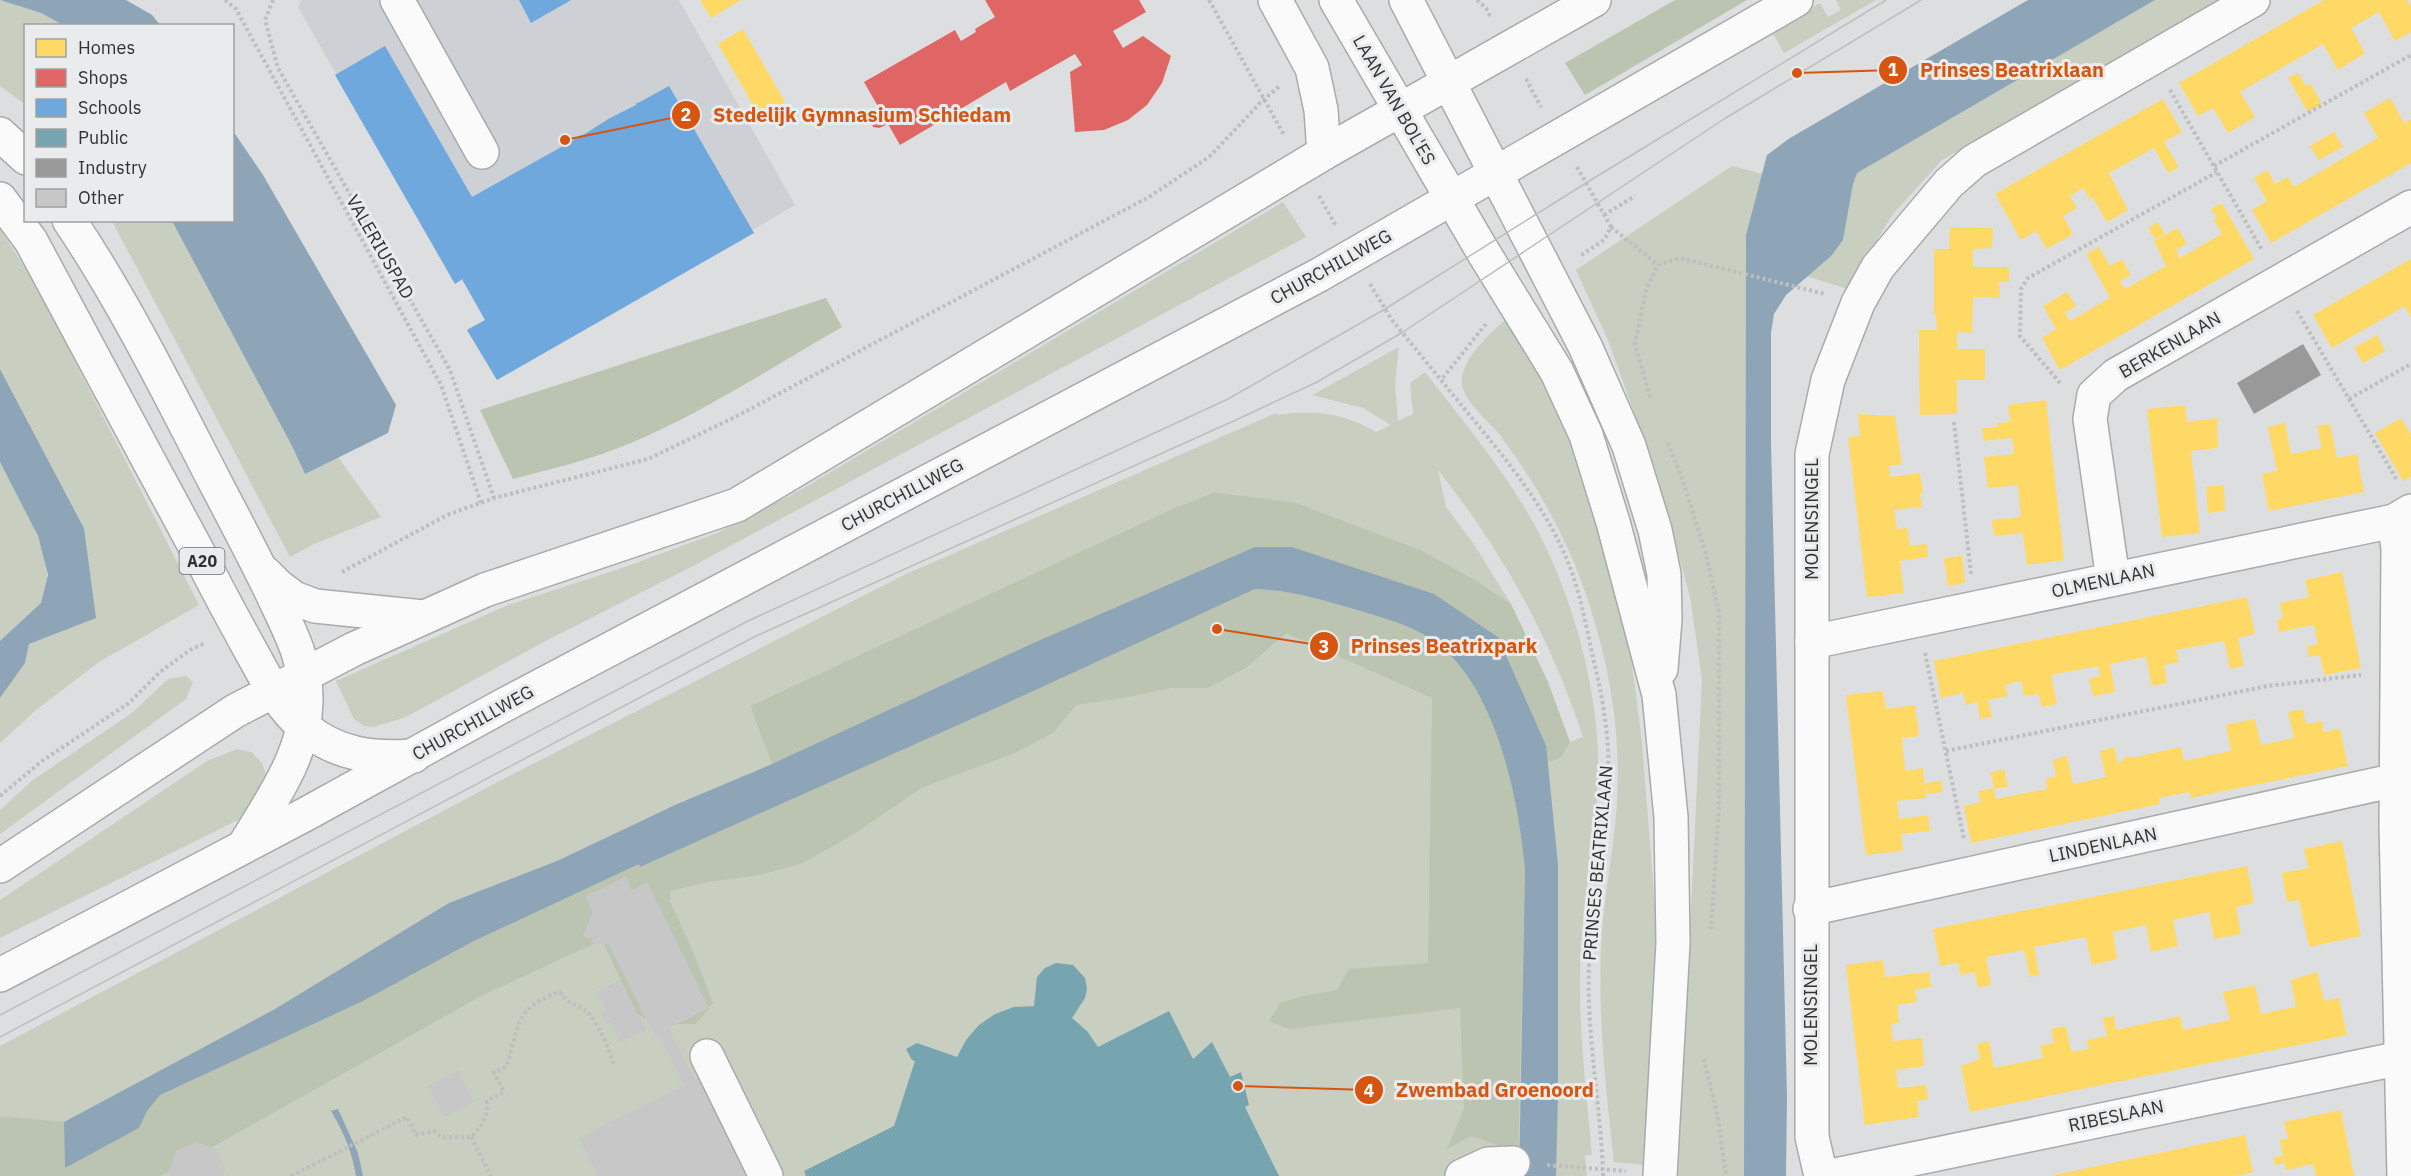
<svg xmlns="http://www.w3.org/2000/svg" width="2411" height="1176" font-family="'IBM Plex Sans',sans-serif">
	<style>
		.built { fill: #cdd0d5 }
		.green { fill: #c8cfc0; fill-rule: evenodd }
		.forest { fill: #bbc4b1 }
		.water { fill: #8da5b6 }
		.homes { fill: #ffd966 }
		.shops { fill: #e06666 }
		.schools { fill: #6fa8dc }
		.public { fill: #76a5af }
		.industry { fill: #999 }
		.building { fill: #c7c7c7 }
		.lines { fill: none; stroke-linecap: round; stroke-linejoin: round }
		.minor-casing { stroke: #a9aaab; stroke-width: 36 }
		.major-casing { stroke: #a9aaab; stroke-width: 36 }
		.highway-casing { stroke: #a9aaab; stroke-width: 36 }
		.path { stroke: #bdbebf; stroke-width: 4; stroke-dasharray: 3 3; stroke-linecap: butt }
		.minor { stroke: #fafafa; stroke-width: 33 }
		.major { stroke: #fafafa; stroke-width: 33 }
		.highway { stroke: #fafafa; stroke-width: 33 }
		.tram { stroke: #bdbdbd; stroke-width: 1.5 }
		.labels { text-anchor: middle; stroke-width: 6; stroke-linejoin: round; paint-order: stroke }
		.shield { fill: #eaebed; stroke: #686a6a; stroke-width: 1.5 }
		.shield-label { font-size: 16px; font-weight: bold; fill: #313232 }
		.street-label { font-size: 18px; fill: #313232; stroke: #eaebed }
		.leader { fill: none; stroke: #d65510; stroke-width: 2 }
		.callout-dot { fill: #d65510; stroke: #eaebed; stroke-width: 2 }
		.mark-label { font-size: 18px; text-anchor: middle; font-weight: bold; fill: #fff }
		.callout-label { font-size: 20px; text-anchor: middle; font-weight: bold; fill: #d65510; stroke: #eaebed; stroke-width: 6; stroke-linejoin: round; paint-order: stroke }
	</style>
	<rect width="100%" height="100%" fill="#dddedf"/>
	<!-- built -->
	<path class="built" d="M301 0H679L795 205 497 380 467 330 485 320 462 280 455 284 298 7Z"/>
	<!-- green -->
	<g class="green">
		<path d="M0 0 41 13 63 25 26 26 25 104 0 86Z"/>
		<path d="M1836 0H1876L1784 53 1771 30 1820 3 1828 17 1841 10Z"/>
		<path d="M2155 0H2224L1942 160 1892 215 1848 289 1806 276 1843 240 1853 184 1856 173Z"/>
		<path d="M1732 166 1763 174 1746 235 1744 1176H1678L1702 680 1690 596 1655 471 1608 340 1576 270Z"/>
		<path d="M1283 202 1306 237 691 567 540 644 406 717 374 727 364 726 354 719 336 681 508 605 622 568 717 533 804 488Z"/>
		<path d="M112 221H172L292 446 305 474 338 457 381 517 314 544 290 557Z"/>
		<path d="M0 229 37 287 199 605 99 662 36 710 0 743V698L25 663 29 644 84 527 0 369Z"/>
		<path d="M1514 313 1566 409 1628 634 1642 742 1655 907 1656 963 1646 1165 1614 1162C1606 1091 1598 1019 1601 948 1603 899 1614 851 1617 802 1621 738 1611 674 1592 613 1576 560 1552 511 1521 465 1514 455 1507 445 1500 435 1489 422 1464 401 1462 385 1458 360 1496 327 1514 313Z"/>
		<path d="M1399 347 1395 384 1398 421 1413 414 1410 383 1425 372C1469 429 1518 486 1548 552 1579 619 1601 706 1598 780 1596 838 1583 894 1581 952 1577 1019 1586 1088 1592 1155H1585L1587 1176H0V1128L15 1119 0 1116V1046L513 774 906 574 1276 413 1277 415C1312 409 1345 413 1376 432L1391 425 1363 408 1312 395ZM1438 470C1503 552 1550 637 1583 737L1570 742 1561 758 1546 763 1558 864 1556 984 1462 573 1511 604 1473 543 1446 507ZM1215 492 1241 495 757 725 750 706 1174 508Z"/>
		<path d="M0 462C17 494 64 569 41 603 32 616 12 631 0 641Z"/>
		<path d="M186 676 193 682 186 699 0 834V810L33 780 132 713 168 679Z"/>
		<path d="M237 749 251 752 262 763 268 781 263 799 242 818 0 938V900L207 761Z"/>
	</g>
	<!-- forest -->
	<g class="forest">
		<path d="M1675 0H1747L1585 95 1565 63Z"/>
		<path d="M826 298 842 327C772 367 701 414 626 445 590 460 551 469 513 479L480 410Z"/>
		<path d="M1215 492 1296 503 1420 550 1475 580 1511 604 1548 682 1570 742 1561 758 1546 763V745L1498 637 1434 594 1217 563 1031 644 772 764 750 706 1174 508Z"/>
		<path d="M1255 589C1292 590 1323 600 1358 611 1380 617 1403 622 1423 633 1495 675 1518 793 1525 870L1518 1152 1471 1136 1447 1149 1464 1108 1460 1008 1289 1029 1269 1021 1280 1003 1303 996 1337 990 1349 969 1428 963 1432 698 1286 633 1247 667 1208 688H1171L1124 698 1076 705 1053 733 1013 754 923 787 851 836 801 864 759 875 708 882 671 891 670 901 693 951 713 1003 696 1024H657L637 1014 602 940 483 995 161 1176H0V1116L64 1122 65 1167 139 1128 147 1111 159 1095 363 1001 474 941 639 864 641 866 1005 704Z"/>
	</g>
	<!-- water -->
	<g class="water">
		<path d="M0 0H126L152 15 160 25H63L41 13Z"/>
		<path d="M2028 0H2155L1857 173 1853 184 1843 240 1831 256 1786 295 1774 314 1771 333V443L1787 1096 1786 1176H1744L1746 235 1767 155 1790 138Z"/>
		<path d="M233 131 263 175 396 405 388 433 305 474 292 446 172 221 232 220Z"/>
		<path d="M0 369 84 528 96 618 29 644 25 663 0 698V641L41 603 48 575 38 536 0 462Z"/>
		<path d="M1255 547H1292L1434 594 1498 637 1546 745 1558 864V1094L1556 1176H1519L1525 870C1518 795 1494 671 1421 633 1401 622 1379 617 1357 610 1323 600 1291 590 1255 589L1005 704 640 867 639 864 474 941 363 1001 160 1095 147 1111 139 1128 65 1168 64 1122 275 1009 449 903 557 861 675 805 772 764 1031 644Z"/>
		<path d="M338 1109 358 1153 363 1176H356C352 1151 344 1133 331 1111Z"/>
	</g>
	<!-- homes -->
	<g class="homes">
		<path d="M700 0H741L711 18Z"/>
		<path d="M2324 0H2407L2411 6V32L2395 41 2379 12 2351 28 2365 53 2338 70 2323 44 2240 92 2255 117 2228 133 2213 108 2198 116 2179 83Z"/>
		<path d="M743 29 785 102 760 117 718 44Z"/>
		<path d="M2298 73 2306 86 2310 83 2322 104 2308 112 2288 78Z"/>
		<path d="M2390 98 2404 123 2411 119V163L2271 243 2252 210 2267 201 2254 178 2267 170 2275 184 2288 177 2294 187 2378 138 2364 113Z"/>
		<path d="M2163 99 2182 132 2164 142 2179 167 2168 173 2154 148 2109 173 2128 210 2107 222 2093 198 2090 199 2083 188 2070 196 2077 208 2063 216 2073 234 2047 249 2036 231 2021 240 1995 194Z"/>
		<path d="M2334 132 2343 147 2319 160 2310 146Z"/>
		<path d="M2222 203 2254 259 2060 370 2042 338 2056 329 2043 306 2067 292 2076 306 2065 313 2070 321 2110 298 2086 254 2099 247 2110 266 2122 259 2131 275 2120 281 2125 289 2166 266 2154 241 2177 228 2187 243 2176 250 2180 258 2222 234 2214 220 2217 218 2211 209Z"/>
		<path d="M2158 222 2165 234 2155 239 2148 228Z"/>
		<path d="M1950 227 1993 228 1992 248 1973 249V267H2009V282H1999L2000 298 1973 297 1972 333 1957 332V349H1985V380H1957V414L1920 415 1919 330H1937L1936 315H1934V249H1949Z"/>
		<path d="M2411 259V318L2405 306 2332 348 2313 315Z"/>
		<path d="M2377 335 2385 351 2363 363 2354 348Z"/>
		<path d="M2046 400 2064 560 2027 565 2023 533 1994 536 1992 520 2021 517 2018 485 1988 488 1984 457 2014 454 2012 438 1984 441 1982 428 1998 427 1997 423 2010 422 2008 405Z"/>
		<path d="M2185 405 2187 422 2217 418 2218 448 2191 451 2200 533 2162 537 2147 409Z"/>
		<path d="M1858 414 1895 416 1902 464 1889 466 1890 477 1920 473 1923 493H1920L1922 507 1894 510 1897 529 1907 528 1910 546 1927 544 1928 557 1900 561 1904 593 1867 597 1848 437 1860 436Z"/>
		<path d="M2401 418 2411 434V477L2403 481 2375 433Z"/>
		<path d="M2285 423 2291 454 2322 448 2317 426 2330 424 2337 458 2357 454 2364 492 2269 511 2262 474 2277 471 2268 427Z"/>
		<path d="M2224 485 2225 511 2208 513 2206 487Z"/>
		<path d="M1962 556 1965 583 1948 586 1944 558Z"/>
		<path d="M2342 572 2361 668 2324 675 2320 655 2309 657 2307 646 2318 644 2314 625 2279 632 2277 620 2283 618 2280 603 2309 597 2305 580Z"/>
		<path d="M2247 597 2255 634 2238 638 2244 666 2230 669 2224 641 2176 650 2179 662 2164 665 2167 683 2152 686 2146 657 2110 664 2115 692 2093 696 2089 679 2100 676 2098 666 2051 675 2057 704 2042 707 2039 694 2024 696 2021 681 2005 685 2008 696 1988 700 1992 717 1980 719 1977 702 1966 705 1963 693 1941 698 1934 661Z"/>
		<path d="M1883 691 1886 709 1915 705 1919 736 1902 738 1903 753 1906 771 1923 768 1926 798 1897 801 1899 819 1928 815 1930 831 1901 834 1903 851 1866 855 1846 695Z"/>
		<path d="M2303 709 2306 724 2322 721 2324 732 2340 729 2348 766 2190 798 2189 792 2159 798 2160 804 1971 843 1964 806 1981 802 1978 791 1994 788 1991 772 2004 769 2008 787 1994 789 1996 799 2047 789 2046 779 2056 776 2053 760 2067 756 2073 784 2106 777 2100 751 2114 747 2118 764 2127 756 2132 758 2181 747 2184 761 2231 751 2226 725 2255 719 2261 745 2294 738 2288 712Z"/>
		<path d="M1941 781 1943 792 1927 794 1925 783Z"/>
		<path d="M2342 841 2361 936 2309 947 2299 900 2287 902 2282 873 2308 868 2304 849Z"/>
		<path d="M2247 866 2254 903 2236 907 2241 934 2214 939 2209 912 2173 920 2178 946 2151 952 2146 925 2113 932 2117 959 2092 965 2086 937 2034 947 2039 975 2030 977 2024 950 1986 957 1991 985 1978 988 1975 972 1961 975 1958 963 1940 966 1933 929Z"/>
		<path d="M1883 960 1885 977 1929 972 1931 987 1915 990 1917 1002 1897 1005 1899 1023 1891 1024 1893 1041 1922 1038 1924 1066 1896 1070 1898 1088 1926 1085 1928 1099 1917 1101 1919 1117 1865 1125 1846 965Z"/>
		<path d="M2317 972 2324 1001 2339 998 2347 1035 1970 1112 1961 1066 1980 1059 1977 1044 1989 1041 1994 1068 2043 1058 2040 1046 2054 1043 2051 1029 2066 1026 2071 1052 2089 1049 2087 1040 2107 1036 2103 1018 2114 1016 2116 1030 2180 1016 2183 1030 2230 1020 2223 992 2255 985 2261 1014 2296 1007 2291 980Z"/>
		<path d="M2341 1110 2354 1176H2316L2313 1164 2286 1170 2285 1163 2275 1165 2273 1157 2283 1156 2280 1140 2288 1139 2284 1122Z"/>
		<path d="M2245 1135 2253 1172 2236 1176H2050Z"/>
	</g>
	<!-- shops -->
	<path class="shops" d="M985 0H1139L1146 12 1113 31 1123 48 1143 36 1171 56 1162 83 1147 105 1128 120 1104 130 1075 132 1070 72 1082 65 1075 54 1010 91 1006 82 900 145 888 124 879 128 873 127 871 118 880 110 864 82 955 30 961 41 976 32 975 29 995 17Z"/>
	<!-- schools -->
	<g class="schools">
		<path d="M519 0H571L531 23Z"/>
		<path d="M385 46 472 197 581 136 580 135H583L610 118 636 105 637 102 638 103 669 86 754 233 497 380 467 330 485 320 462 279 455 284 335 75Z"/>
	</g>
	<!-- public -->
	<path class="public" d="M1056 963 1073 965 1085 978 1087 989 1085 998 1072 1018 1087 1031 1098 1047 1169 1011 1193 1059 1212 1042 1230 1077 1241 1072 1249 1105 1245 1107 1279 1176H806L804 1171 894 1126 915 1061 912 1060 906 1049 917 1043 957 1057 966 1040 979 1025 995 1014 1014 1007 1034 1006 1037 977 1045 968Z"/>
	<!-- industry -->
	<path class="industry" d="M2303 344 2321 375 2254 414 2237 383Z"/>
	<!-- building -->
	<g class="building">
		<path d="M626 876 632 890 647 882 709 1008 669 1028 695 1079 699 1078 748 1176H598L579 1138 683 1085 657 1033 654 1035 609 945 591 943 592 939 583 936 592 912 585 897Z"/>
		<path d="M620 980 646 1030 621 1043 611 1022 606 1025 601 1014 606 1012 596 992Z"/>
		<path d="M459 1070 474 1102 444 1117 427 1086Z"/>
		<path d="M196 1142 215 1149 225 1169 222 1176H171L169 1171 176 1151Z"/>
	</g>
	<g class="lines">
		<defs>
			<g id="minor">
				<path d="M397 0 482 152"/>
				<path d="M1336 0 1482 250 1557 372 1586 435 1613 522 1659 695 1671 817 1673 943 1660 1176"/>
				<path d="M1406 0 1585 346 1629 446 1655 530 1664 574 1665 619 1661 669"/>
				<path d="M2113 579 2090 419 2094 395 2116 375 2411 207"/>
				<path d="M1812 642 2394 521"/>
				<path d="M1810 909 2396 780"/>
				<path d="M707 1056 766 1176"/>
				<path d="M1462 1176 1488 1164 1513 1163"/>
				<path d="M1821 1176 1812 1137V454L1828 380 1858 303 1878 267 1949 183 1974 161 2253 0"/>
				<path d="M1831 1176 2401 1058"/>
				<path d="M2404 1176 2396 825 2398 548 2394 521 2411 511"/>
			</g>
			<g id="major">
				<path d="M1275 0 1312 68 1321 110 1324 153"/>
				<path d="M0 866 235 711 354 649 485 590 737 505 1324 153 1594 0"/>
				<path d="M0 975 306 814 504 705 1319 275 1796 0"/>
			</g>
			<g id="highway">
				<path d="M0 134 26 158"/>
				<path d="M0 199 31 241C88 349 147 457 205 565 220 595 236 624 252 653 267 680 280 707 304 727 336 755 374 759 414 756"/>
				<path d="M69 220C125 303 169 393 215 482 234 518 253 554 271 591 288 628 307 660 306 702 305 755 270 802 244 846"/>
				<path d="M265 573 278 586 294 598 315 606 423 617"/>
			</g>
		</defs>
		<!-- minor casing -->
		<use href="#minor" class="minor-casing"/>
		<!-- major casing -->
		<use href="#major" class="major-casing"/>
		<!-- highway casing -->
		<use href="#highway" class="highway-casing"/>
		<!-- path -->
		<g class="path">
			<path d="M225 0 236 9 441 385 481 503"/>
			<path d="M273 0 265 20 278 68 450 370 494 498"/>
			<path d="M1209 0 1284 135"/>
			<path d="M1477 0 1486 8 1491 18"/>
			<path d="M1526 79 1541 107"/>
			<path d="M2170 90 2262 250"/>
			<path d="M2214 166 2411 55"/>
			<path d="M1577 167 1611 227 1604 240 1580 256"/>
			<path d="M1319 196 1336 226"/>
			<path d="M1604 215 1635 196"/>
			<path d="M1611 227 1658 265"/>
			<path d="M1370 284 1392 320 1441 380"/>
			<path d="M2297 311 2397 480"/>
			<path d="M1486 324 1441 380C1488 439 1545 499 1571 570 1581 598 1587 629 1593 658 1603 698 1610 738 1608 779 1606 841 1591 902 1589 964 1586 1034 1601 1105 1603 1176"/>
			<path d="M2060 383 2020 336 2021 289 2028 278 2217 172"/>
			<path d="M1650 397 1635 344 1646 290 1658 265 1680 258 1825 294"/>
			<path d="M2349 399 2411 364"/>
			<path d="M1954 422 1971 574"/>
			<path d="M1668 443 1683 481 1706 554 1719 613V807L1711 929"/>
			<path d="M342 572 447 515 494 498 648 459 737 416 1149 197 1209 157 1264 99 1280 86"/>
			<path d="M1925 653 1964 839"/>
			<path d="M1946 751 2268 686 2361 675"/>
			<path d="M0 796 42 761 129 703 160 672 190 650 205 643"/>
			<path d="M1704 1059 1718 1118 1726 1176"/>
			<path d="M471 1137 491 1176"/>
			<path d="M1547 1165 1626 1171"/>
			<path d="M291 1176 407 1117 416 1135 434 1131 441 1137H471C481 1127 489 1115 487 1101L504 1092 494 1072 507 1066C519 1025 515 1007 560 992 569 1006 577 1003 587 1012 596 1019 611 1053 614 1065"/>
		</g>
		<!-- minor -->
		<use href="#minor" class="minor"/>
		<!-- major -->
		<use href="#major" class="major"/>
		<!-- highway -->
		<use href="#highway" class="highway"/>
		<!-- tram -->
		<g class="tram">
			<path d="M0 1015 746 622 1228 399 1385 309 1586 183 1886 0"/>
			<path d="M0 1037 754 637 1238 419 1317 382 1403 332 1724 119 1921 0"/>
		</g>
	</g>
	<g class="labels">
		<!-- shield labels -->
		<rect class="shield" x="179.5" y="548" width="45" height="26" rx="4.5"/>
		<g class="shield-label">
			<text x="202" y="567">A20</text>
		</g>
		<!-- street labels -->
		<g class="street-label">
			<text transform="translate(1394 100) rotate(60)" y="6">LAAN VAN BOL'ES</text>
			<text transform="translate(380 247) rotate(60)" y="6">VALERIUSPAD</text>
			<text transform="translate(1331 267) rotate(-29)" y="6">CHURCHILLWEG</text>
			<text transform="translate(2170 345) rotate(-30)" y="6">BERKENLAAN</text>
			<text transform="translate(902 495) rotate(-28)" y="6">CHURCHILLWEG</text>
			<text transform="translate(1812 519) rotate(-90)" y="6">MOLENSINGEL</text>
			<text transform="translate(2103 581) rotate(-12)" y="6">OLMENLAAN</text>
			<text transform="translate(473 723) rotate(-29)" y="6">CHURCHILLWEG</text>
			<text transform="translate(2103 845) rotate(-12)" y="6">LINDENLAAN</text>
			<text transform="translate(1598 863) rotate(-85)" y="6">PRINSES BEATRIXLAAN</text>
			<text transform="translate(1811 1005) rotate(-90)" y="6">MOLENSINGEL</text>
			<text transform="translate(2116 1116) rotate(-12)" y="6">RIBESLAAN</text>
		</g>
	</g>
	<!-- callouts -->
	<path class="leader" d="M1797 73L1893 70M565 140L686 115M1217 629L1324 646M1238 1086L1369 1090"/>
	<g class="callout-dot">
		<circle cx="1797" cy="73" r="6"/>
		<circle cx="565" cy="140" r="6"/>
		<circle cx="1217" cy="629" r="6"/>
		<circle cx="1238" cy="1086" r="6"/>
		<circle cx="1893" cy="70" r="15"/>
		<circle cx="686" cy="115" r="15"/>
		<circle cx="1324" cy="646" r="15"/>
		<circle cx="1369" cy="1090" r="15"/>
	</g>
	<g class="mark-label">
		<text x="1893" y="76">1</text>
		<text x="686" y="121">2</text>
		<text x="1324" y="653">3</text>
		<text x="1369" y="1097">4</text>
	</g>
	<g class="callout-label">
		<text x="2012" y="77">Prinses Beatrixlaan</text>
		<text x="862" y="122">Stedelijk Gymnasium Schiedam</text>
		<text x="1444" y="653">Prinses Beatrixpark</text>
		<text x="1495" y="1097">Zwembad Groenoord</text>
	</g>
	<!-- legend -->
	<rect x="24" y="24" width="210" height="198" fill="#eaebed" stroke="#a0a1a2" stroke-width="1.5"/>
	<rect x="36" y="39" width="30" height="18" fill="#ffd966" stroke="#a0a1a2" stroke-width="1.5"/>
	<text x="78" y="54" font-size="18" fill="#313232">Homes</text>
	<rect x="36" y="69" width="30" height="18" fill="#e06666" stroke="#a0a1a2" stroke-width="1.5"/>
	<text x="78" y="84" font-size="18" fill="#313232">Shops</text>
	<rect x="36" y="99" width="30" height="18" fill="#6fa8dc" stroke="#a0a1a2" stroke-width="1.5"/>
	<text x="78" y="114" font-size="18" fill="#313232">Schools</text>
	<rect x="36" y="129" width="30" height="18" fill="#76a5af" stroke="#a0a1a2" stroke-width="1.5"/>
	<text x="78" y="144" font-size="18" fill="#313232">Public</text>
	<rect x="36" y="159" width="30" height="18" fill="#999999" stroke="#a0a1a2" stroke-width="1.5"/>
	<text x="78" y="174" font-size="18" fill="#313232">Industry</text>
	<rect x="36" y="189" width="30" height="18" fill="#c7c7c7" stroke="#a0a1a2" stroke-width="1.5"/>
	<text x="78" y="204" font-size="18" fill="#313232">Other</text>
</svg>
